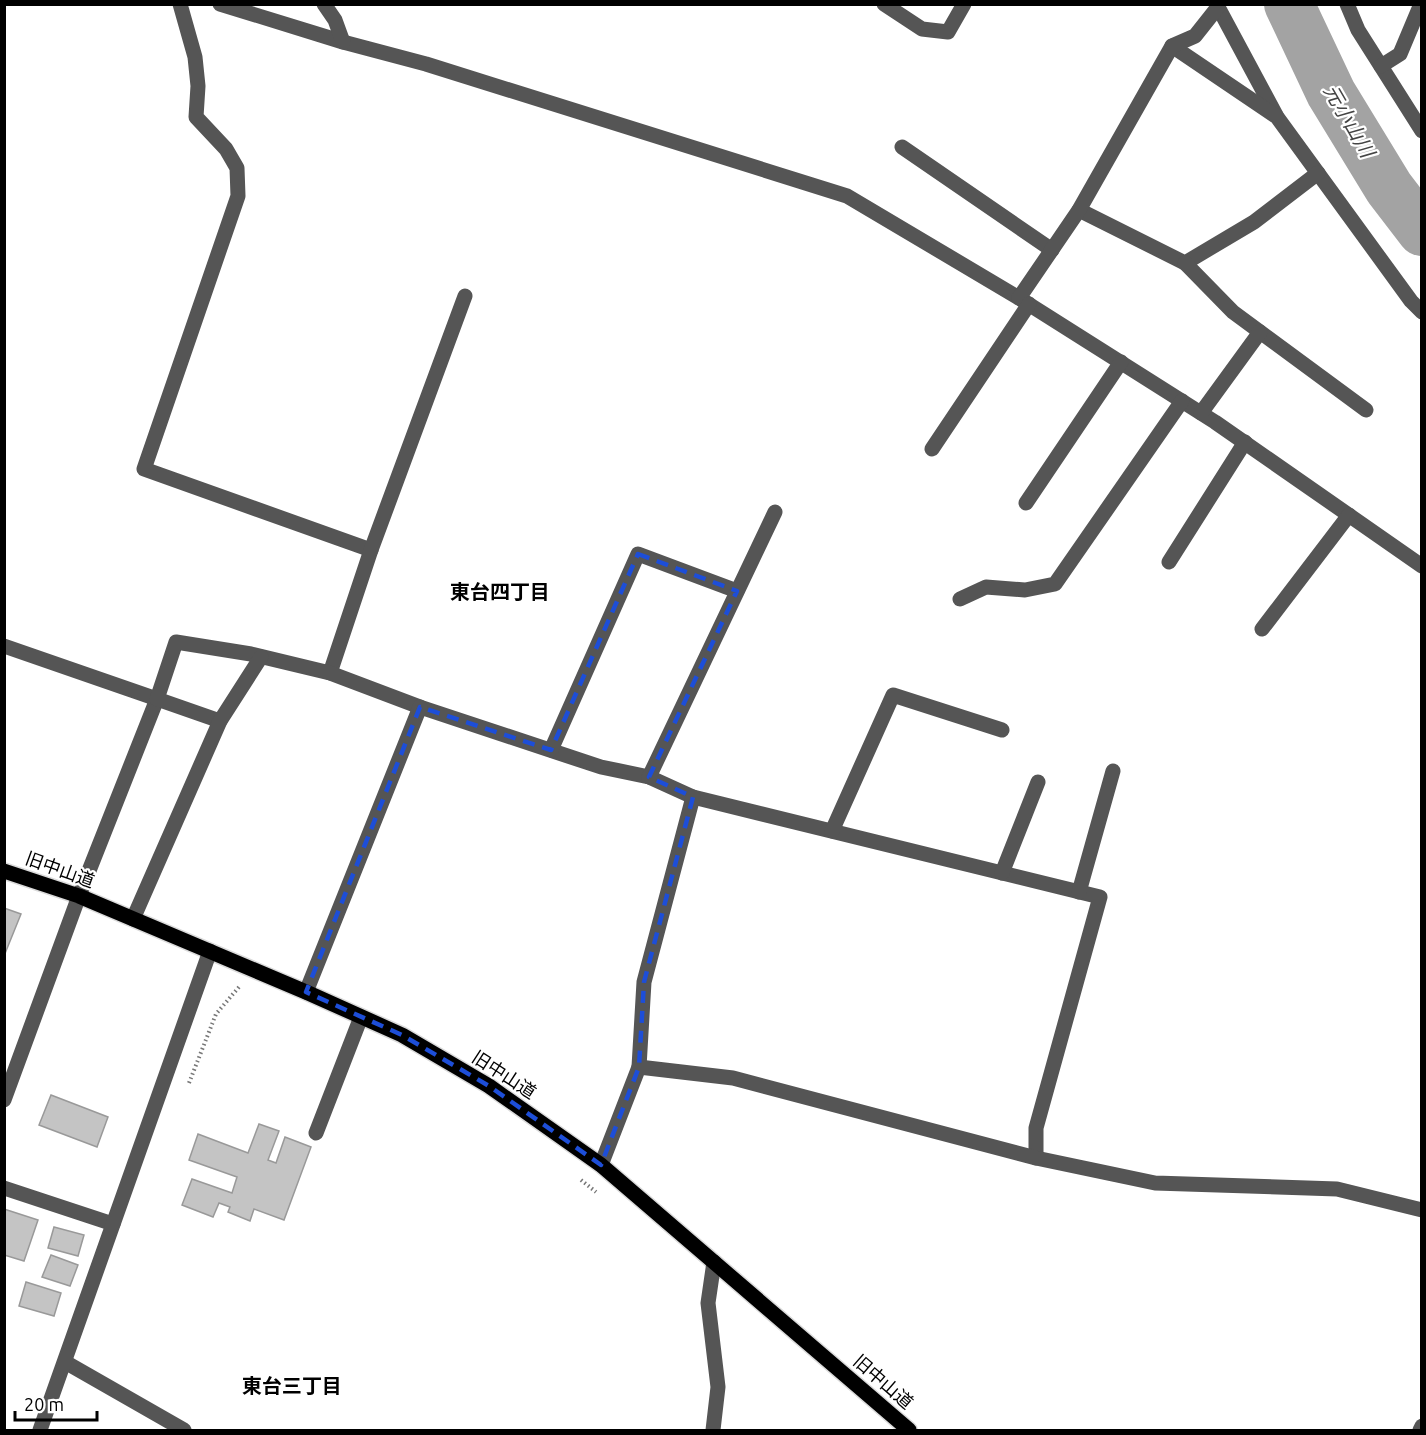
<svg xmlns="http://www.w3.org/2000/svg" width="1426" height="1435" font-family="Ubuntu,'Noto Sans JP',sans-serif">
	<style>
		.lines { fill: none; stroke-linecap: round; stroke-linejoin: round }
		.river { stroke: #a3a3a3; stroke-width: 50 }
		.building { fill: #c4c4c4; stroke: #999; stroke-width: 1.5 }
		.major-casing { stroke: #dbdbdb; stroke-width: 18 }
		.path { stroke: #777; stroke-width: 4; stroke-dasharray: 1.5 3; stroke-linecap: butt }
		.minor { stroke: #555; stroke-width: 15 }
		.major { stroke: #000; stroke-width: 15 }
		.marked { fill: none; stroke: #1d4ed8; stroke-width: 4.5; stroke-dasharray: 12 8; stroke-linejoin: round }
		.labels { text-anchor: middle; stroke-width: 4.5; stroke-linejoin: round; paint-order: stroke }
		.street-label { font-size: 18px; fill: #000; stroke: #fff }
		.water-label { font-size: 20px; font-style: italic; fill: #444; stroke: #fff }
		.neighbourhood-label { font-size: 20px; font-weight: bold; fill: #000; stroke: #fff }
	</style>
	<rect width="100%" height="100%" fill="#fff"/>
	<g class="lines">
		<!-- river -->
		<path class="river" d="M1289 4 1331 93 1389 188 1422 231"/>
	</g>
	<!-- building -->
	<g class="building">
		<path d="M4 908 21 914 4 956Z"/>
		<path d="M51 1095 108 1117 97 1147 39 1125Z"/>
		<path d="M259 1124 279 1131 268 1160 276 1163 285 1137 311 1147 284 1220 254 1209 250 1221 228 1212 230 1207 219 1203 213 1217 182 1205 192 1179 232 1193 237 1177 189 1160 198 1134 248 1153Z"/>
		<path d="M4 1209 38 1220 24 1261 4 1255Z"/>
		<path d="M54 1227 84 1235 78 1256 48 1248Z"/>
		<path d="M51 1255 78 1265 70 1286 42 1277Z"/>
		<path d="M26 1282 61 1293 54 1316 19 1306Z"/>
	</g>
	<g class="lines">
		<defs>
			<path id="major" d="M4 871 79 896 306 992 402 1035 489 1086 601 1165 909 1430"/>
		</defs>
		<!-- major casing -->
		<use href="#major" class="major-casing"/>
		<!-- path -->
		<g class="path">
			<path d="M189 1083 216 1014 239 987"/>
			<path d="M581 1180 596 1192"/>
		</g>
		<!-- minor -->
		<g class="minor">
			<path d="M180 4 195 57 198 86 196 117 226 149 237 168 238 196 144 469 371 550"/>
			<path d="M220 4 343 42 426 64 847 196 1019 298 1215 422 1422 566"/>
			<path d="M324 4 335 20 343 42"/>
			<path d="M884 4 922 29 948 32 964 4"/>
			<path d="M1347 4 1358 30 1422 131"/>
			<path d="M1218 7 1276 115"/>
			<path d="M1172 46 1277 117 1411 301 1422 312"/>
			<path d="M1381 66 1400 54 1421 4"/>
			<path d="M902 147 1052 250"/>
			<path d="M1079 210 1185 263 1254 222 1318 173"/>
			<path d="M1185 263 1233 312 1366 410"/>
			<path d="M1019 298 1079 210 1172 46 1195 36 1218 7 1217 4"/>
			<path d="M1201 413 1260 332"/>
			<path d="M932 449 1029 304"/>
			<path d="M1026 503 1121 362"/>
			<path d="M1169 562 1245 442"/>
			<path d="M960 599 986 587 1025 590 1055 584 1182 401"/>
			<path d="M1262 629 1349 515"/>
			<path d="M4 646 157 699 79 896 4 1100"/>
			<path d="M330 673 371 550 465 296"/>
			<path d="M220 721 157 699 176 642 251 654 330 673 420 707 601 767 649 777 693 797 1100 897 1036 1128V1158"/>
			<path d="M551 750 638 554 737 591"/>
			<path d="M649 777 775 512"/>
			<path d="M832 831 893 695 1002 730"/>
			<path d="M1002 873 1038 782"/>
			<path d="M1079 892 1113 771"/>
			<path d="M133 919 220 721 261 657"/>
			<path d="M306 992 420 707"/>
			<path d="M639 1067 644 982 693 797"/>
			<path d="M316 1133 361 1017"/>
			<path d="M601 1165 639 1067 733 1078 1036 1158 1155 1183 1337 1189 1422 1210"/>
			<path d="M4 1188 113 1224"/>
			<path d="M65 1362 184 1430"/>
			<path d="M40 1430 210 951"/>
			<path d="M713 1430 718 1387 708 1303 714 1262"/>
			<path d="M1420 1430 1422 1426"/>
		</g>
		<!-- major -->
		<use href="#major" class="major"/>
	</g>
	<!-- marked area -->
	<path class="marked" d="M638 554 737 591 649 777 693 797 644 982 639 1067 601 1165 489 1086 402 1035 306 992 420 707 551 750Z"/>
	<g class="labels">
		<!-- street labels -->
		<g class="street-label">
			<text transform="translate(60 870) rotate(20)" y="6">旧中山道</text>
			<text transform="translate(504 1075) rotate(33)" y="6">旧中山道</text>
			<text transform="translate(883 1382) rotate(41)" y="6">旧中山道</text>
		</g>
		<!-- water labels -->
		<g class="water-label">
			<text transform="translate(1349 121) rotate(60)" y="7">元小山川</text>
		</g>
		<!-- neighbourhood labels -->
		<g class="neighbourhood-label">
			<text x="500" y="599">東台四丁目</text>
			<text x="292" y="1393">東台三丁目</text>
		</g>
	</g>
	<!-- border -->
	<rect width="1426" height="1435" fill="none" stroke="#000000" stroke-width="12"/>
	<!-- scale -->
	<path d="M15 1411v9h82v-9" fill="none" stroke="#000000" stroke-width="3"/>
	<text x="24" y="1411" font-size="18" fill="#000000" stroke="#ffffff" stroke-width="4.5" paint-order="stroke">20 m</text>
</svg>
